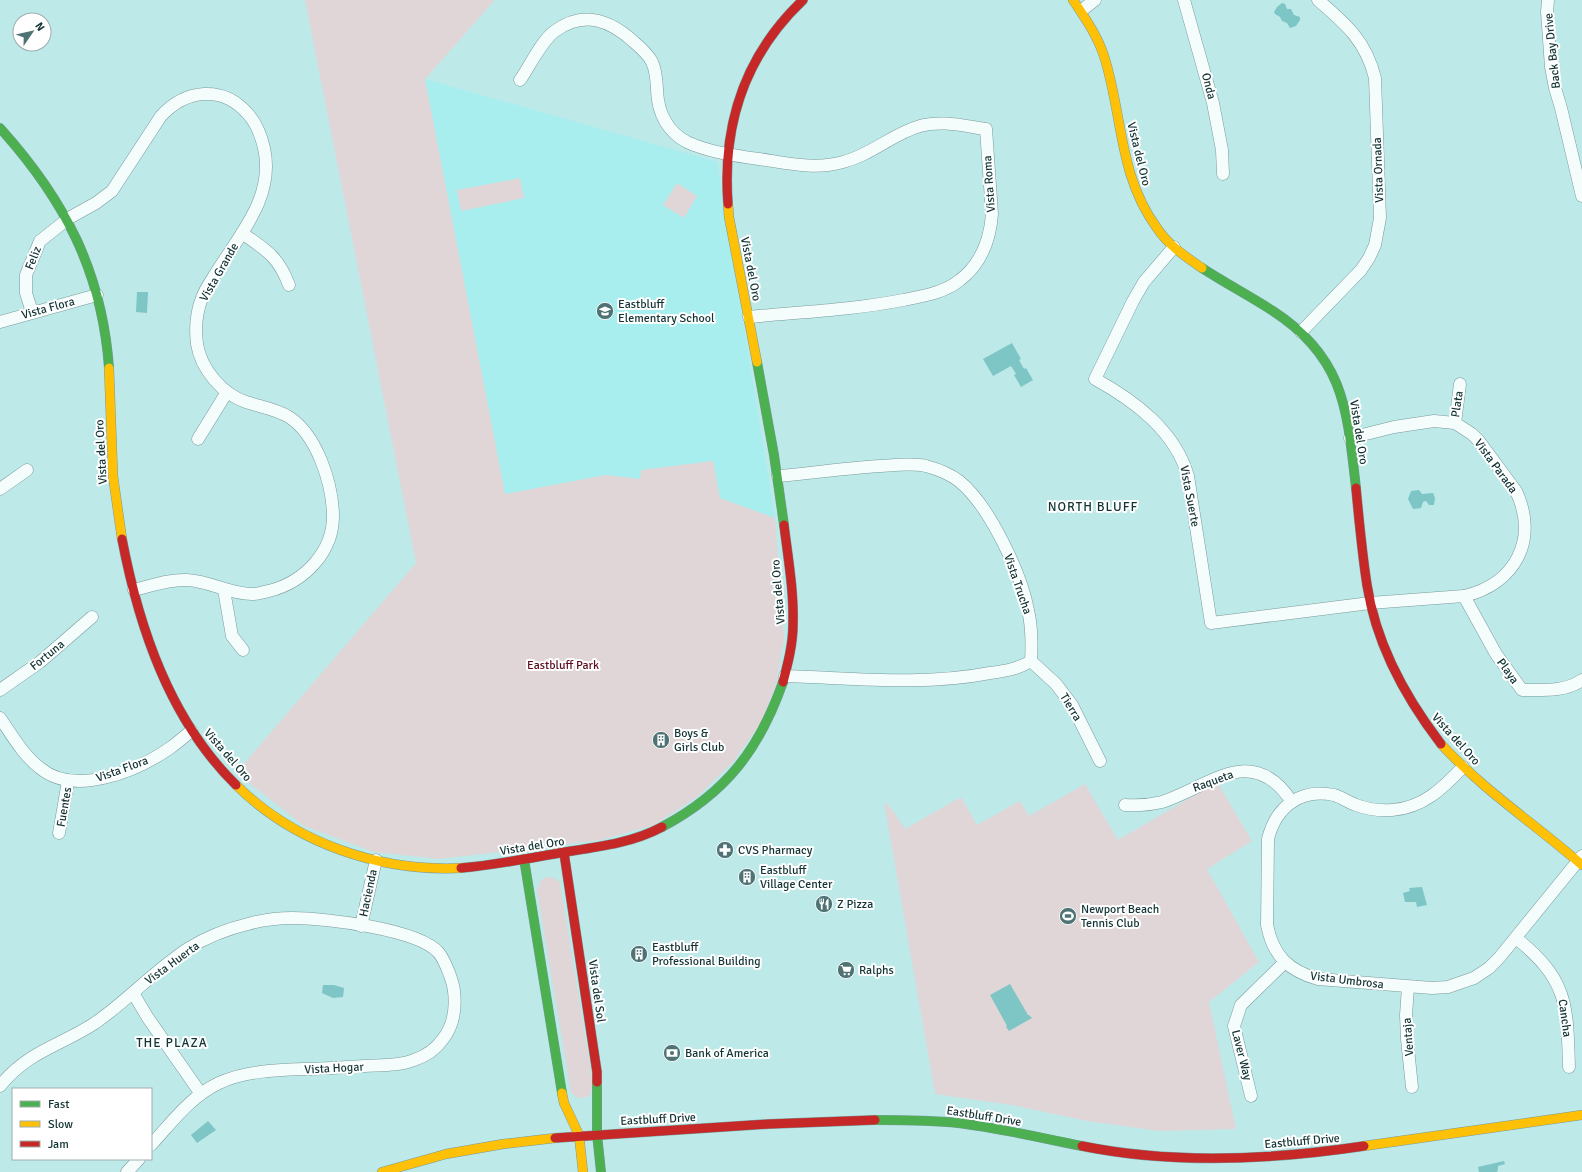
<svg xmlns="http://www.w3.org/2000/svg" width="1582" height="1172" font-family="Signika,sans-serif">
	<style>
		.built { fill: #a8eeee }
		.green { fill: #e0d6d7 }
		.water { fill: #7ec5c5 }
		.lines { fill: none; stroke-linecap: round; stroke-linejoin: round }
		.street-casing { stroke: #789b9b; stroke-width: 13 }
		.fast-casing { stroke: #789b9b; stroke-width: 10 }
		.slow-casing { stroke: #789b9b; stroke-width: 10 }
		.jam-casing { stroke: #789b9b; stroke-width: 10 }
		.street { stroke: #f5fcfc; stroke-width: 12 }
		.fast { stroke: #4caf50; stroke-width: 9 }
		.slow { stroke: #ffc107; stroke-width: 9 }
		.jam { stroke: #c62828; stroke-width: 9 }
		.labels { text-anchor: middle; stroke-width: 4; stroke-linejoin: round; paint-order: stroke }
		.street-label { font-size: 12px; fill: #133435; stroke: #fff }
		.poi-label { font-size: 12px; fill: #133435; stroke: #fff; text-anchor: start }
		.park-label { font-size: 12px; fill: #5b0c1c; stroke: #fff }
		.neighbourhood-label { font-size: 13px; letter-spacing: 1px; fill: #133435; stroke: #fff }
	</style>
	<rect width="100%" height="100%" fill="#bee9e9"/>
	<!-- built -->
	<path class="built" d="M425 79 717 162 775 518 719 498 713 461 640 479 606 475 505 494Z"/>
	<!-- green -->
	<g class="green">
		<path d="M305 0H495L425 79 505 494 606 475 640 479 641 470 713 461 720 498 775 518 784 639 776 685 761 722 734 761 697 797 654 825 601 840 439 859 374 852 304 826 236 773 416 563Z"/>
		<path d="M520 178 524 198 461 211 457 190Z"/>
		<path d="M677 183 697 196 684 218 663 205Z"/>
		<path d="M1217 782 1252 841 1207 869 1259 962 1209 1002 1236 1129 1159 1131 1087 1121 1012 1105 935 1094 884 802 891 808 905 829 961 797 977 825 1020 801 1029 816 1085 784 1118 840Z"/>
		<path d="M547 877 555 878 560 883 593 1084 590 1095C583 1100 576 1099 571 1092L537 890 541 880Z"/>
	</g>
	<!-- water -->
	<g class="water">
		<path d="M1282 3 1285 4 1287 9H1291L1294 15 1300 17V20L1296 26 1290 28 1287 23 1282 21 1280 17 1275 14 1274 12 1277 7Z"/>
		<path d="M137 292H148L147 313 136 312Z"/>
		<path d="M1012 343 1021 359 1019 360 1024 369 1026 368 1033 380 1021 387 1014 375 1016 374 1011 366 993 376 983 359Z"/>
		<path d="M1419 490 1422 494 1433 493 1435 498 1434 505H1429L1426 501 1423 502 1421 508 1413 509 1408 499 1411 491Z"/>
		<path d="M1422 887 1427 905 1417 907 1416 902H1405L1403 893 1410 891 1409 888Z"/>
		<path d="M1010 984 1028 1015H1029L1032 1018 1009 1031 1006 1027 1007 1026 990 995Z"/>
		<path d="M323 985H334L344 988 343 997 333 998 322 993Z"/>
		<path d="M208 1121 216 1130 197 1143 191 1135Z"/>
		<path d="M1504 1161 1505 1164 1498 1166V1169L1497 1172H1479L1478 1167Z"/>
	</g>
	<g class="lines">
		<defs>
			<g id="street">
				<path d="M1184 0 1213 103 1222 150 1223 174"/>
				<path d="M1548 0 1547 12 1551 67 1555 88 1561 108 1582 196"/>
				<path d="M1082 10 1095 0"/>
				<path d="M520 80C530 66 541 41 555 31 584 10 610 20 634 42 641 48 648 54 652 62 658 75 656 87 658 100 661 121 674 138 694 145 715 153 737 156 759 159 787 163 815 170 843 162 871 155 892 134 920 126 941 120 964 126 986 129L992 214C990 240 981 264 960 280 944 293 923 296 903 300 852 310 800 312 749 317"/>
				<path d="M242 233C266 250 278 256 289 285"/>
				<path d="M1174 247 1144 282 1133 301 1095 379C1135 401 1175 431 1188 476L1211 623 1370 603 1464 596C1515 584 1539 540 1516 491L1479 441 1472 434 1455 423 1434 421 1394 427 1350 438"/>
				<path d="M32 312 26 293V275L40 241 69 218 96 203 112 191 161 116C173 103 186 95 204 94 222 93 237 101 248 114 257 124 261 135 264 148 275 197 240 234 216 273 211 281 205 289 202 298 196 313 195 328 197 344 201 369 222 394 246 402 261 407 276 409 289 417 317 435 332 483 333 514 334 552 304 582 269 591 263 592 258 594 252 594 229 594 210 581 187 580 169 579 151 586 134 590"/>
				<path d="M0 322 97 295"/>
				<path d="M1301 332 1361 270 1369 258 1375 245 1380 218 1375 78C1366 41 1346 24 1318 0"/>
				<path d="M1455 423 1460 384"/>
				<path d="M198 439 227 392"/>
				<path d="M778 476C813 473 847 468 881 466 896 465 911 463 926 466 937 469 950 474 959 481 989 505 1021 573 1028 610 1032 627 1032 644 1031 661 1018 669 1005 671 990 673 923 686 853 678 785 676"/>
				<path d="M0 489 27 470"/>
				<path d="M224 590 232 636 243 650"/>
				<path d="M1464 596 1496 654 1522 690C1543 690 1565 692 1582 680"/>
				<path d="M1031 661 1056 684 1072 705 1100 761"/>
				<path d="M0 690 40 662 92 617"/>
				<path d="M0 718C12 735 23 755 40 768 75 797 137 771 170 748 177 743 184 737 191 731"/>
				<path d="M1463 767C1443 788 1423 808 1392 810 1380 811 1367 809 1356 805 1348 802 1341 797 1334 795 1300 788 1276 807 1268 839L1267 925C1273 956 1289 971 1318 979L1432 988 1448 987 1474 978 1489 968 1499 958 1582 856"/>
				<path d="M1125 805C1138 806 1149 805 1162 802 1209 787 1252 741 1292 802"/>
				<path d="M59 833 68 781"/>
				<path d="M361 926 376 860"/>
				<path d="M1516 938C1568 980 1567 1004 1569 1067"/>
				<path d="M1408 987 1406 1015 1407 1039 1412 1087"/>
				<path d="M133 993 148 1018 201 1094"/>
				<path d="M0 1086C28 1051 60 1046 95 1023 128 1000 155 970 189 948 207 937 227 929 248 924 262 920 278 918 293 918 324 918 419 929 439 953 445 961 453 981 454 991 456 1008 454 1025 443 1039 436 1049 426 1056 414 1060 399 1066 381 1065 364 1066 344 1067 324 1069 304 1069 276 1070 245 1071 219 1083 191 1096 171 1123 151 1145"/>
				<path d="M1251 1096 1234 1026 1241 1005 1285 962"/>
				<path d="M127 1172 139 1159"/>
			</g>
			<g id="fast">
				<path d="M0 128C64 199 102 271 109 368"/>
				<path d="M1202 268C1225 283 1250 296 1273 311 1345 358 1347 410 1356 488"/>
				<path d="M757 362 774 455 784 525"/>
				<path d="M662 827C726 793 759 750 783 682"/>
				<path d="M524 859 562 1093"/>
				<path d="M597 1082V1134L601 1172"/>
				<path d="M875 1120C903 1120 931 1120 958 1123 1000 1128 1041 1138 1082 1146"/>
			</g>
			<g id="slow">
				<path d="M1073 0C1085 18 1097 35 1104 56 1123 115 1118 175 1157 228 1168 245 1186 257 1202 268"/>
				<path d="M728 204 729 217 757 362"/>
				<path d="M109 368 113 476 122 539"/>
				<path d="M1441 744C1483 790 1535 824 1582 865"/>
				<path d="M236 785C295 843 379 872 461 868"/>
				<path d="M562 1093 564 1103 579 1135 583 1172"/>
				<path d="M1364 1146 1582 1115"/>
				<path d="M382 1172 446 1154 503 1144 555 1138"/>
			</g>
			<g id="jam">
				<path d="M728 204C722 124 745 55 803 0"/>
				<path d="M1356 488C1359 520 1362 553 1367 585 1376 644 1405 697 1441 744"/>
				<path d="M122 539C139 628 170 720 236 785"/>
				<path d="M783 682C788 663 793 644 793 624 794 591 788 558 784 525"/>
				<path d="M564 853 597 1072V1082"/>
				<path d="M461 868C496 865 530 858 565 852 598 847 632 843 662 827"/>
				<path d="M555 1138 769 1124 875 1120"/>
				<path d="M1082 1146C1175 1165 1271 1160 1364 1146"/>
			</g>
		</defs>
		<!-- street casing -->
		<use href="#street" class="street-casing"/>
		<!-- fast casing -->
		<use href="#fast" class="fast-casing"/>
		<!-- slow casing -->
		<use href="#slow" class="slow-casing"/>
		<!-- jam casing -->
		<use href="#jam" class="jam-casing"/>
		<!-- street -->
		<use href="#street" class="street"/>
		<!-- fast -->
		<use href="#fast" class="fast"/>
		<!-- slow -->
		<use href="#slow" class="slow"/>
		<!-- jam -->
		<use href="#jam" class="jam"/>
	</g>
	<!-- icons -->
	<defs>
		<symbol id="school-disc" viewBox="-11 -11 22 22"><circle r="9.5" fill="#4f7374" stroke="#fff"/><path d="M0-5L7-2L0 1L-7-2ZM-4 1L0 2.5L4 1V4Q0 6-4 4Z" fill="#fff"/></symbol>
		<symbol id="building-disc" viewBox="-11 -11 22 22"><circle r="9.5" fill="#4f7374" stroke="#fff"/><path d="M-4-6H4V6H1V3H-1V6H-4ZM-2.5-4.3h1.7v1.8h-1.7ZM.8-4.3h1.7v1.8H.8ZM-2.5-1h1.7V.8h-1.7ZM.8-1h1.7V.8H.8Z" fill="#fff"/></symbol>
		<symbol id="pharmacy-disc" viewBox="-11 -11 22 22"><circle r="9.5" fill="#4f7374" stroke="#fff"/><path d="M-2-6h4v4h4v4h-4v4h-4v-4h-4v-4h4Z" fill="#fff"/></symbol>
		<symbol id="restaurant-disc" viewBox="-11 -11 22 22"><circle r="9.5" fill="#4f7374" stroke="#fff"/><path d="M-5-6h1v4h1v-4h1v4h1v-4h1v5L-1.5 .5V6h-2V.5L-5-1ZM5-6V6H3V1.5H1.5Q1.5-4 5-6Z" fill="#fff"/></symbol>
		<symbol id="stadium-disc" viewBox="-11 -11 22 22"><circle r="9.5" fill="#4f7374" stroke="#fff"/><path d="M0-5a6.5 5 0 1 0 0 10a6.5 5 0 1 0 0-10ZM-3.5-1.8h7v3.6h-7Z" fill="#fff"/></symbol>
		<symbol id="supermarket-disc" viewBox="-11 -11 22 22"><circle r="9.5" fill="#4f7374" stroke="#fff"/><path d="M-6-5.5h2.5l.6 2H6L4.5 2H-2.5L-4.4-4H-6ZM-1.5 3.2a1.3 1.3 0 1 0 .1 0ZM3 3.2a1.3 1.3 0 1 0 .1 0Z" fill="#fff"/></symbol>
		<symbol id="bank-disc" viewBox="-11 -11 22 22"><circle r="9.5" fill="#4f7374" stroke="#fff"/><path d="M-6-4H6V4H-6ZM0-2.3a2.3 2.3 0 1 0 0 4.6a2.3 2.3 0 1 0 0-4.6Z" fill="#fff"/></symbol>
	</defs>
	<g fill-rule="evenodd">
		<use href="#school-disc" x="595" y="301" width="20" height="20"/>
		<use href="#building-disc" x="651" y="730" width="20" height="20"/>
		<use href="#pharmacy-disc" x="715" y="840" width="20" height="20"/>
		<use href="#building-disc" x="737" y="867" width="20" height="20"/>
		<use href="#restaurant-disc" x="814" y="894" width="20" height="20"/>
		<use href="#stadium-disc" x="1058" y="906" width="20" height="20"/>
		<use href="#building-disc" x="629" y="944" width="20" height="20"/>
		<use href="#supermarket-disc" x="836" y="960" width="20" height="20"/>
		<use href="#bank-disc" x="662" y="1043" width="20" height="20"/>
	</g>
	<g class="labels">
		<!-- street labels -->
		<g class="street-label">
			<text transform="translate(1552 51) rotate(-96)" y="4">Back Bay Drive</text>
			<text transform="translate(1209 86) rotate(76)" y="4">Onda</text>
			<text transform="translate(1139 154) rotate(76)" y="4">Vista del Oro</text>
			<text transform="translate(1378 170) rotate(-92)" y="4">Vista Ornada</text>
			<text transform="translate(989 184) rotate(-94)" y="4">Vista Roma</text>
			<text transform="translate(33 258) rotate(-68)" y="4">Feliz</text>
			<text transform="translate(751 269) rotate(79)" y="4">Vista del Oro</text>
			<text transform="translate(219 272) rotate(-60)" y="4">Vista Grande</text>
			<text transform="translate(48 308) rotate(-15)" y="4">Vista Flora</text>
			<text transform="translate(1457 404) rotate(-82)" y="4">Plata</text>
			<text transform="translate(1359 432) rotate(81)" y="4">Vista del Oro</text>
			<text transform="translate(101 452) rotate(-93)" y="4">Vista del Oro</text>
			<text transform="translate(1496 466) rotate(54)" y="4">Vista Parada</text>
			<text transform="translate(1190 496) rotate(79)" y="4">Vista Suerte</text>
			<text transform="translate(1018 584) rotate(71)" y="4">Vista Trucha</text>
			<text transform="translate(778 592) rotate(-95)" y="4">Vista del Oro</text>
			<text transform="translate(47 655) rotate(-39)" y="4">Fortuna</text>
			<text transform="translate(1508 671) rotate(54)" y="4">Playa</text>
			<text transform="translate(1071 707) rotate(59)" y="4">Tierra</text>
			<text transform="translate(1456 739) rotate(48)" y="4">Vista del Oro</text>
			<text transform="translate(228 755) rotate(49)" y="4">Vista del Oro</text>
			<text transform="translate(122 769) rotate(-20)" y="4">Vista Flora</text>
			<text transform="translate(1213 781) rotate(-20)" y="4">Raqueta</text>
			<text transform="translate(64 807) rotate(-80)" y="4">Fuentes</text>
			<text transform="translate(532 846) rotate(-9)" y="4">Vista del Oro</text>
			<text transform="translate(368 893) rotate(-78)" y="4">Hacienda</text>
			<text transform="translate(172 963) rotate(-36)" y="4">Vista Huerta</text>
			<text transform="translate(1347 980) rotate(7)" y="4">Vista Umbrosa</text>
			<text transform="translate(597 991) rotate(82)" y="4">Vista del Sol</text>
			<text transform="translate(1565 1018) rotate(82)" y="4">Cancha</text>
			<text transform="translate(1408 1037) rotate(-94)" y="4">Ventaja</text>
			<text transform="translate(1242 1055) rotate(76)" y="4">Laver Way</text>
			<text transform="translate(334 1068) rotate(-3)" y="4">Vista Hogar</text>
			<text transform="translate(984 1116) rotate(9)" y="4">Eastbluff Drive</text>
			<text transform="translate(658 1119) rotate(-3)" y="4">Eastbluff Drive</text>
			<text transform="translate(1302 1141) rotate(-5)" y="4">Eastbluff Drive</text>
		</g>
		<!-- poi labels -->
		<g class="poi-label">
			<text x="618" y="308">Eastbluff<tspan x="618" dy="14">Elementary School</tspan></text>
			<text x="674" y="737">Boys &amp;<tspan x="674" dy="14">Girls Club</tspan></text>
			<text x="738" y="854">CVS Pharmacy</text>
			<text x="760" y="874">Eastbluff<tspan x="760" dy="14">Village Center</tspan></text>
			<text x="837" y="908">Z Pizza</text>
			<text x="1081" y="913">Newport Beach<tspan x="1081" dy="14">Tennis Club</tspan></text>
			<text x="652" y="951">Eastbluff<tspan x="652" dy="14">Professional Building</tspan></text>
			<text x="859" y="974">Ralphs</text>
			<text x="685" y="1057">Bank of America</text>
		</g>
		<!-- park labels -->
		<g class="park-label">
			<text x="563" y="669">Eastbluff Park</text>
		</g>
		<!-- neighbourhood labels -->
		<g class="neighbourhood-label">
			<text x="1093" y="511">NORTH BLUFF</text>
			<text x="172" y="1047">THE PLAZA</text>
		</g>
	</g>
	<!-- legend -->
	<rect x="12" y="1088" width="140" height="72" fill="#ffffff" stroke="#a1aeae"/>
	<rect x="20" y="1101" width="20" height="6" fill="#4caf50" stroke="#a1aeae"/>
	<text x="48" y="1108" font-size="12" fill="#133435">Fast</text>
	<rect x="20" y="1121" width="20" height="6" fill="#ffc107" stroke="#a1aeae"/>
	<text x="48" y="1128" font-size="12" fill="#133435">Slow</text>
	<rect x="20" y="1141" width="20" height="6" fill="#c62828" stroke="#a1aeae"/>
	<text x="48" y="1148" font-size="12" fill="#133435">Jam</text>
	<!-- north arrow -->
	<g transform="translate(32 32) rotate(56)"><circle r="19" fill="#ffffff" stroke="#a1aeae"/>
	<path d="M0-3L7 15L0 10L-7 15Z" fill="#4f7374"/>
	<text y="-6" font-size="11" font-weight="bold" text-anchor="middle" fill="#133435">N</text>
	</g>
</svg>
